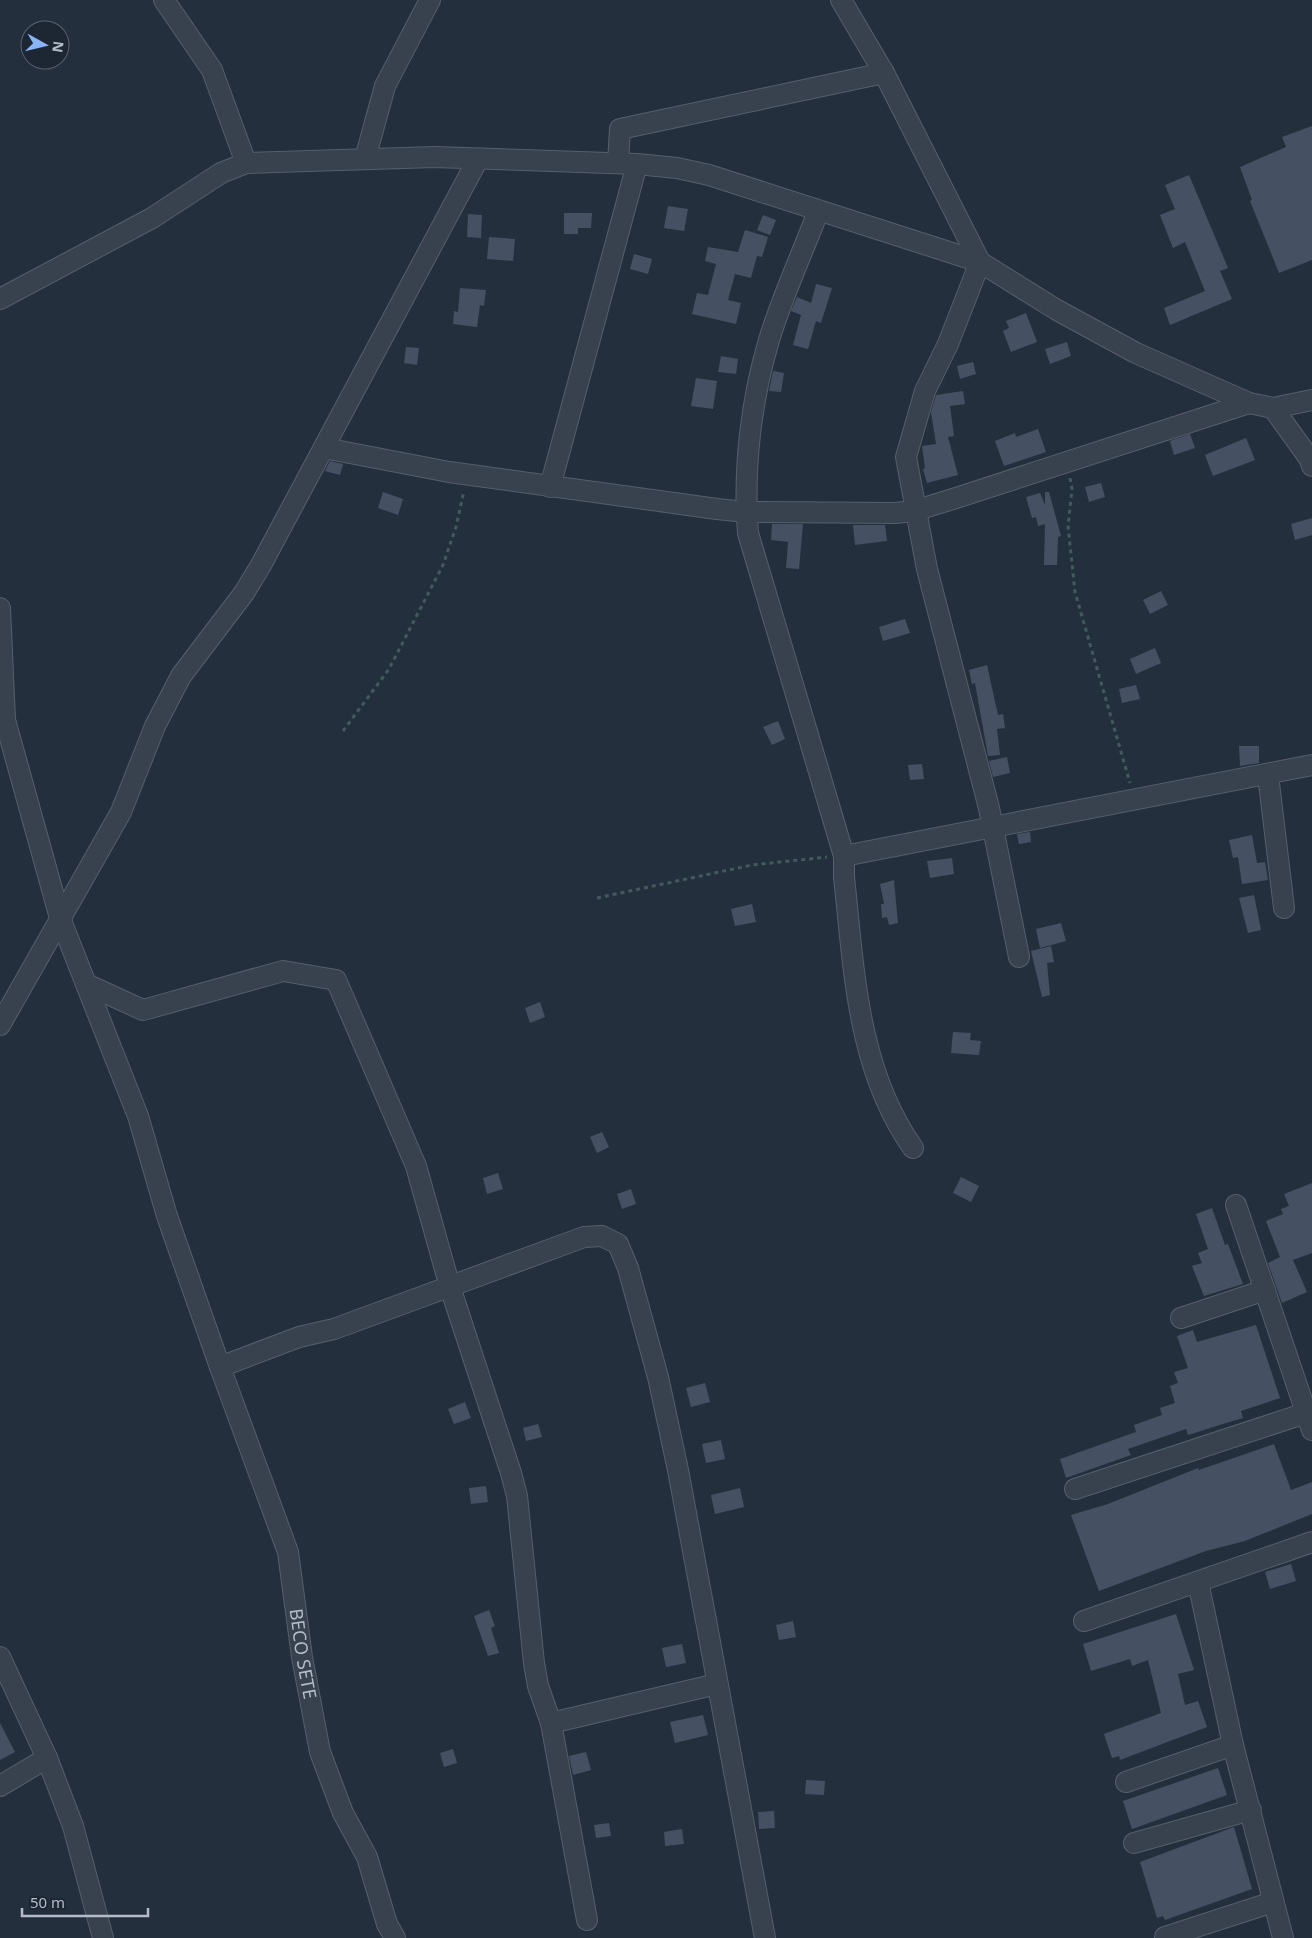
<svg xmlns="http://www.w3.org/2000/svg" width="1312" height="1938" font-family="'Noto Sans',sans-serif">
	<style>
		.building { fill: #455162 }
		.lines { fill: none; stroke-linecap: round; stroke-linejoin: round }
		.street-casing { stroke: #565f6c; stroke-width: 22 }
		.path { stroke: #44595c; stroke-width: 3; stroke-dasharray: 4 4; stroke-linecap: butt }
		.street { stroke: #38414e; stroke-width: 20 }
		.labels { text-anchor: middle; stroke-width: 5; stroke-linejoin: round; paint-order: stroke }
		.street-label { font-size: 18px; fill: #b4bcc9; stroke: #1d2633 }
	</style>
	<rect width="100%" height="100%" fill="#242f3e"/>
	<!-- building -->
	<g class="building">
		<path d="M1312 126V260L1279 273 1250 201 1252 200 1240 167 1286 147 1282 137Z"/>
		<path d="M1189 175 1228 268 1220 271 1232 299 1170 325 1164 308 1205 291 1185 242 1173 248 1160 215 1175 209 1165 185Z"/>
		<path d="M668 206 688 209 684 231 664 228Z"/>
		<path d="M564 213H592L591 228H578V234H564Z"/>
		<path d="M468 214 482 215 481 238 467 237Z"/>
		<path d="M763 215 776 220 770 235 757 230Z"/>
		<path d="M745 230 768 237 762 257 757 256 751 278 735 274 728 300 741 303 736 324 692 314 697 293 708 295 716 264 705 261 708 247 738 252Z"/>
		<path d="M489 237 515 239 513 261 487 259Z"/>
		<path d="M634 254 652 259 648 274 630 269Z"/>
		<path d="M816 284 832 288 821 323 816 321 808 349 793 345 801 315 791 311 797 297 811 303Z"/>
		<path d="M460 288 486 290 484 306 480 305 477 327 453 324 454 311 458 312Z"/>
		<path d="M1026 313 1037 342 1011 352 1003 331 1009 328 1006 321Z"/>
		<path d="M1067 342 1071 356 1050 364 1045 349Z"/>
		<path d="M406 347 419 348 417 365 404 363Z"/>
		<path d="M721 356 738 359 736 374 718 372Z"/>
		<path d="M973 362 976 374 960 379 957 366Z"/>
		<path d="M773 371 784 373 781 392 769 391Z"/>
		<path d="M696 378 717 381 713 409 691 406Z"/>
		<path d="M963 391 965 404 950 406 954 436 948 437 958 475 927 483 923 469 925 468 922 446 936 444 931 412 936 395Z"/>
		<path d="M1038 429 1046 452 1004 466 995 441 1015 433 1016 437Z"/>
		<path d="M1190 434 1195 448 1174 455 1170 441Z"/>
		<path d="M1246 438 1255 460 1213 476 1205 455Z"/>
		<path d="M330 461 343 464 340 475 325 471Z"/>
		<path d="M1101 483 1105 497 1089 502 1085 487Z"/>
		<path d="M383 492 403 499 398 515 378 508Z"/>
		<path d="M1045 492H1049L1061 536 1058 537 1057 565H1044L1045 524 1038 526 1036 517 1032 518 1026 497 1040 493 1045 505Z"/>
		<path d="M1312 518V535L1295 540 1291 524Z"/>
		<path d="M772 524H803L799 569 786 568 788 542 771 540Z"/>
		<path d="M853 525H885L887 541 855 545Z"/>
		<path d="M1161 591 1168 605 1150 614 1143 600Z"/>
		<path d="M905 619 910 633 883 641 879 627Z"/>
		<path d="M1155 648 1161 663 1136 674 1130 659Z"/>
		<path d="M987 665 998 715 1003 714 1005 728 997 729 1000 755 988 756 975 683 972 684 969 670Z"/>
		<path d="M1136 685 1140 699 1122 703 1119 689Z"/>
		<path d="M778 721 785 739 772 745 763 727Z"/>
		<path d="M1239 746H1259V763L1240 766Z"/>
		<path d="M1007 757 1010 773 993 777 989 761Z"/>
		<path d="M922 764 924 779 910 780 908 765Z"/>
		<path d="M1030 832 1031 842 1019 844 1017 834Z"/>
		<path d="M1252 835 1257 863 1265 862 1268 880 1242 884 1238 857 1233 858 1229 840Z"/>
		<path d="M952 858 954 874 930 878 927 861Z"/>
		<path d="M894 880 898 923 889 925 887 917 882 918 881 904H884L880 884Z"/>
		<path d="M1254 895 1261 930 1248 933 1239 898Z"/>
		<path d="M752 904 756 922 735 926 731 909Z"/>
		<path d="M1061 923 1066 941 1040 948 1036 929Z"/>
		<path d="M1051 946 1054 962 1047 963 1050 995 1042 997 1031 951Z"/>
		<path d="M540 1002 545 1017 530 1023 525 1008Z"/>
		<path d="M953 1032 971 1033 970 1040 981 1041 979 1055 951 1053Z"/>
		<path d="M602 1132 609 1147 597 1153 590 1137Z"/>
		<path d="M498 1173 503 1189 487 1194 483 1178Z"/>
		<path d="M961 1177 979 1186 971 1202 953 1193Z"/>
		<path d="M1312 1183V1253L1293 1260 1307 1292 1282 1303 1268 1263 1280 1257 1266 1221 1283 1214 1281 1209 1289 1206 1284 1194Z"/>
		<path d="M631 1189 636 1204 622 1209 617 1194Z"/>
		<path d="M1212 1208 1225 1245 1228 1244 1243 1284 1204 1296 1192 1266 1202 1263 1198 1253 1208 1249 1196 1214Z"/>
		<path d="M1256 1325 1280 1398 1241 1411 1243 1418 1226 1423 1188 1435 1186 1429 1128 1449 1131 1455 1066 1478 1060 1459 1136 1432 1134 1425 1162 1415 1160 1408 1175 1403 1170 1386 1178 1383 1174 1372 1188 1368 1177 1336 1193 1330 1197 1342Z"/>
		<path d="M705 1383 710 1402 691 1407 686 1388Z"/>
		<path d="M465 1402 471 1418 454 1424 448 1409Z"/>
		<path d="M538 1424 542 1437 526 1441 523 1428Z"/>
		<path d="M721 1440 725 1459 706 1463 702 1444Z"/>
		<path d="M1274 1444 1291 1490 1312 1482V1514L1245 1541 1206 1551 1099 1591 1071 1515 1108 1504 1198 1468 1199 1470Z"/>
		<path d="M486 1486 488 1502 471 1504 469 1488Z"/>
		<path d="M740 1488 744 1507 715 1514 711 1495Z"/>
		<path d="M1291 1564 1296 1581 1270 1589 1265 1572Z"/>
		<path d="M489 1610 495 1626 491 1628 499 1653 488 1656 474 1616Z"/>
		<path d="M1176 1614 1194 1670 1178 1674 1185 1705 1198 1701 1207 1727 1120 1760 1119 1756 1112 1758 1104 1734 1161 1713 1148 1660 1132 1666 1130 1659 1091 1671 1083 1644Z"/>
		<path d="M793 1621 796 1637 779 1640 776 1625Z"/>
		<path d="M682 1644 686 1663 666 1667 662 1648Z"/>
		<path d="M703 1715 708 1735 675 1743 670 1722Z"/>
		<path d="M0 1723 15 1752 0 1760Z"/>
		<path d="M453 1749 457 1763 444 1767 440 1753Z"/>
		<path d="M586 1752 591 1770 573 1775 569 1756Z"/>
		<path d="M1218 1768 1227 1795 1132 1829 1123 1801Z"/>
		<path d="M806 1780 825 1781 824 1795 805 1794Z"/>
		<path d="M774 1811 775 1828 759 1829 758 1812Z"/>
		<path d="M609 1823 611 1836 596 1838 594 1825Z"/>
		<path d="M1234 1827 1252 1889 1165 1920 1163 1916 1157 1918 1140 1862Z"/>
		<path d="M682 1829 684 1844 665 1846 664 1832Z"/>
	</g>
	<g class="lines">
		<defs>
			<g id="street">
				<path d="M164 0 212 70 246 163"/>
				<path d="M841 0 884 73 980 262 948 344 925 391 906 457 927 569 989 808 1019 957"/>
				<path d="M365 159 385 86 430 0"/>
				<path d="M618 163 620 129 884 73"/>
				<path d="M818 212C802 254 782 297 769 340 751 401 743 469 748 533L844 856V877C854 969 857 1069 913 1148"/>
				<path d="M0 299 152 218 221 173 246 163 435 157 637 164 677 168 709 175 980 262 1057 310 1136 353 1249 403 1273 408 1312 400"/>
				<path d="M1273 408 1309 458 1312 466"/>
				<path d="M324 448 449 472 717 509 746 512 895 513 914 511 956 498 1249 403"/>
				<path d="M550 487 637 164"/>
				<path d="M0 608 5 720"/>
				<path d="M0 711 5 720 60 918 138 1116 167 1216 220 1367 299 1337 334 1329 584 1237 602 1236 618 1244 628 1268 658 1377 678 1470 765 1938"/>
				<path d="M1268 775 1284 908"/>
				<path d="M844 856 1312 765"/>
				<path d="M86 984 143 1010 283 971 336 980 416 1166 450 1287 511 1473 517 1496 534 1663 538 1686 551 1723 587 1920"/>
				<path d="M0 1025 121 812 155 726 181 676 244 593 261 565 478 159"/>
				<path d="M1236 1205 1312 1430"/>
				<path d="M1181 1318 1265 1290"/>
				<path id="s1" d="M220 1367 288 1552 302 1657 320 1752 343 1813 367 1857 387 1924 395 1938"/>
				<path d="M1075 1489 1306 1413"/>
				<path d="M1198 1582 1233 1745 1283 1938"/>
				<path d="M1084 1621 1312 1542"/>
				<path d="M0 1657 47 1758 73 1826 103 1938"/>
				<path d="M551 1723 717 1684"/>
				<path d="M1126 1782 1233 1745"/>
				<path d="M0 1786 47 1758"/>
				<path d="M1134 1843 1251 1810"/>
				<path d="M1165 1937 1273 1902"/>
			</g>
		</defs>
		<!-- street casing -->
		<use href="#street" class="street-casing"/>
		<!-- path -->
		<g class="path">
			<path d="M1070 478 1072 489 1068 526 1075 592 1130 783"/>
			<path d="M343 731 389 669 443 565 456 527 464 491"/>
			<path d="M597 898 752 865 827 857"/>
		</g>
		<!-- street -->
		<use href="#street" class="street"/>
	</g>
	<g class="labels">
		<!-- street labels -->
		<g class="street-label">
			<text dy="6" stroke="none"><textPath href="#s1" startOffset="300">BECO SETE</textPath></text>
		</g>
	</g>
	<!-- north arrow -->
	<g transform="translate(45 45) rotate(98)"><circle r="24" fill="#1d2633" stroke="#59626f"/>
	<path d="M0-4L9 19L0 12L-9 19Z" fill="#8ab4f8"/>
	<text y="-8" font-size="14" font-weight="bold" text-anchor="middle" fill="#b4bcc9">N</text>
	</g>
	<!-- scale -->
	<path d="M22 1908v8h126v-8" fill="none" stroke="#b4bcc9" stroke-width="2.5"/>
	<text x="30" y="1908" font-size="15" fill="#b4bcc9" stroke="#1d2633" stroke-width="4" paint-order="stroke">50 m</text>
</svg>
